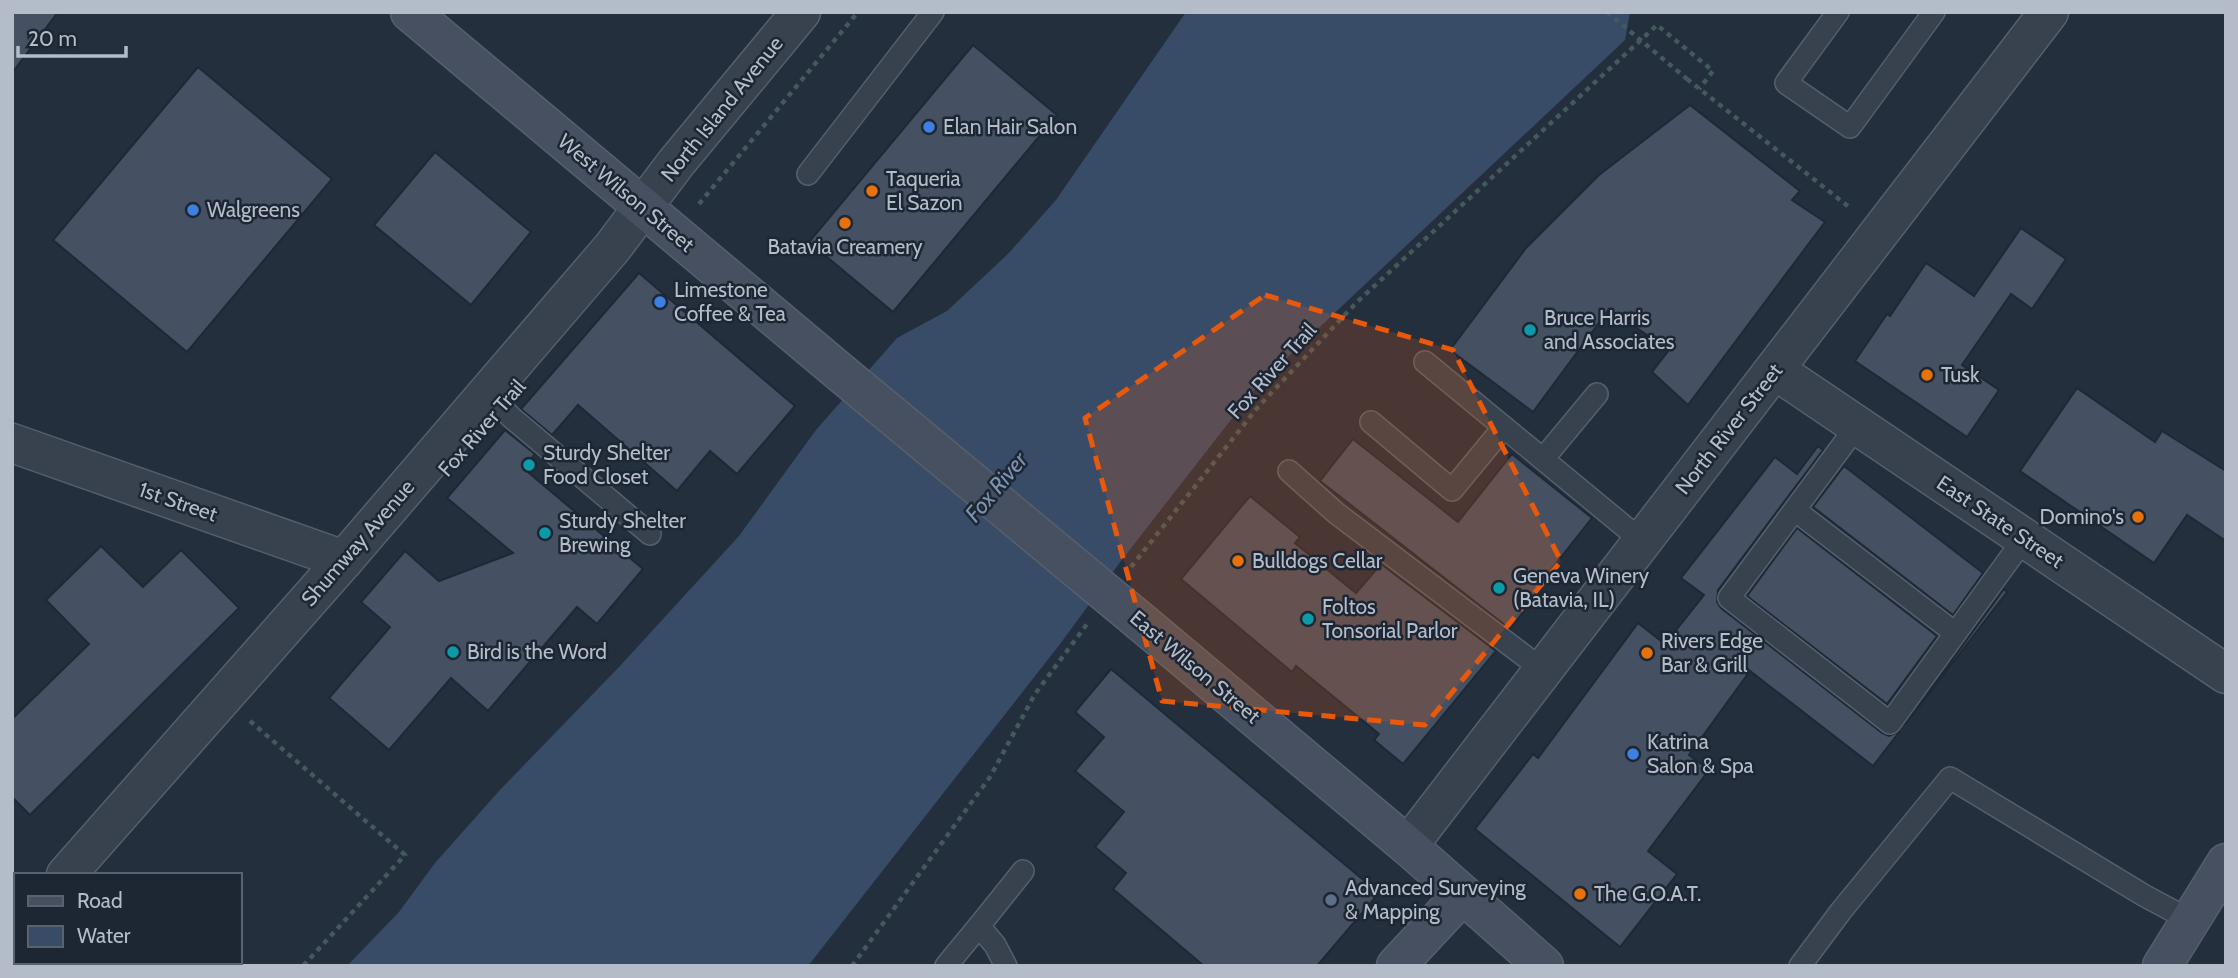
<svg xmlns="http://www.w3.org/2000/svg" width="2238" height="978" font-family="Cabin,sans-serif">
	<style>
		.water { fill: #394c67 }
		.building { fill: #455162; stroke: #1f2835; stroke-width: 2 }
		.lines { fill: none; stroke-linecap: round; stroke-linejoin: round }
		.lane-casing { stroke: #565f6c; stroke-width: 24 }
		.street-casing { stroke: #565f6c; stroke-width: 41 }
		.secondary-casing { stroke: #565f6c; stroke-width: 41 }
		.path { stroke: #44595c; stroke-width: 4.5; stroke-dasharray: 5 5; stroke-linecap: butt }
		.lane { stroke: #38414e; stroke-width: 21 }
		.street { stroke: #38414e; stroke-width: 38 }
		.secondary { stroke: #465061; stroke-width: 38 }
		.secondary-bridge-casing { stroke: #565f6c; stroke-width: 41; stroke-linecap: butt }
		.path-bridge { stroke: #44595c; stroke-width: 4.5; stroke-dasharray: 5 5; stroke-linecap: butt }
		.secondary-bridge { stroke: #465061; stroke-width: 38 }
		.marked { fill: #e8590c; fill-opacity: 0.2; stroke: #e8590c; stroke-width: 5; stroke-dasharray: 14 9; stroke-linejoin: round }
		.shop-dot { fill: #3f7fe0; stroke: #1d2633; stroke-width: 2.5 }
		.food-dot { fill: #e8710a; stroke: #1d2633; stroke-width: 2.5 }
		.culture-dot { fill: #0f9aa8; stroke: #1d2633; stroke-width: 2.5 }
		.service-dot { fill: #5c6f8a; stroke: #1d2633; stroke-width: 2.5 }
		.labels { text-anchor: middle; stroke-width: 5; stroke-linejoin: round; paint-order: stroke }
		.street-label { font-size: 21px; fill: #b4bcc9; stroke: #1d2633 }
		.poi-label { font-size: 21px; fill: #b4bcc9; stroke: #1d2633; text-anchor: start }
		.water-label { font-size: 23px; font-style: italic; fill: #7c92b1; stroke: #1d2633 }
	</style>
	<rect width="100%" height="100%" fill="#242f3e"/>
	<!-- water -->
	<path class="water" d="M1186 12H1630L1625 40 1258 385 1121 561 1060 644 808 966H347L399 912 435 863 499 791 620 666 739 536 816 430 897 338 947 311 1009 253 1056 200Z"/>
	<!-- building -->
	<g class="building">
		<path d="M12 12H58L12 73Z"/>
		<path d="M973 45 1057 115 893 312 809 242Z"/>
		<path d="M198 67 332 179 187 352 53 240Z"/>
		<path d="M1690 105 1800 191 1792 200 1825 222 1688 405 1652 372 1669 350 1609 309 1533 412 1450 350 1526 248 1599 175Z"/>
		<path d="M435 152 531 232 471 305 374 225Z"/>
		<path d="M2021 228 2066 259 2032 309 2011 294 1962 365 1999 390 1967 437 1855 361 1887 314 1890 316 1926 263 1974 296Z"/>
		<path d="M639 273 795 406 737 474 710 451 677 491 578 405 552 435 521 409Z"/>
		<path d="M2077 388 2155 442 2162 431 2226 471V541L2187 515 2154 563 2020 471Z"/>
		<path d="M505 430 535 454 529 461 533 465 529 473 643 569 597 624 577 607 488 711 451 678 389 750 329 698 390 627 361 602 405 551 439 581 513 553 447 498Z"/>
		<path d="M1353 439 1458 522 1512 454 1592 518 1539 585 1542 588 1510 629 1320 481Z"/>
		<path d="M1818 446 1823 450 1718 590 1717 602 1721 608 1882 733 1889 736 1900 731 1873 766 1750 671 1689 755 1709 770 1648 851 1677 874 1620 947 1475 829 1533 754 1538 758 1638 623 1665 644 1704 595 1681 578 1775 457 1797 474Z"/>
		<path d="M1844 466 1983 573 1953 615 1813 507Z"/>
		<path d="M1250 496 1300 537 1295 543 1356 593 1381 564 1496 651 1403 764 1374 740 1379 734 1296 666 1292 672 1181 579Z"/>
		<path d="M1797 528 1937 636 1887 704 1747 596Z"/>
		<path d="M101 546 143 587 181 550 239 608 30 815 12 797V719L89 644 46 600Z"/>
		<path d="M2004 589 2007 592 1904 726Z"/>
		<path d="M1111 669 1379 893 1317 966H1204L1113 889 1126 873 1095 847 1124 812 1075 771 1104 737 1075 712Z"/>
	</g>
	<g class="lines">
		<defs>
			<g id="lane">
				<path d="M1838 12 1786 83 1850 127 1934 12"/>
				<path d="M808 174 933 12"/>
				<path d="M1425 362 1642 541"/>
				<path d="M487 393 512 418 650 534"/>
				<path d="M1371 422 1452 490 1504 427"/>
				<path d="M1857 426 1729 598 1890 723 2024 539"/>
				<path d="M1543 459 1597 394"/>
				<path d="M1289 471 1336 513 1543 670"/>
				<path d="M1796 511 1955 633"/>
				<path d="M946 966 979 926"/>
				<path d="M1006 966 995 945 979 926 1023 871"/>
				<path d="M1800 966 1841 911 1950 778 2145 896 2190 920"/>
			</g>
			<g id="street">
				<path d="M1775 370 2226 674"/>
				<path d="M12 443 344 560"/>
				<path d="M1408 846 2049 12"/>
				<path d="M66 875 344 560 612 248 676 163 801 12"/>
				<path d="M12 936 16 932"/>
			</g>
			<g id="secondary">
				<path d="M410 12 841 373"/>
				<path d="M1141 622 1408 846 1544 966"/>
				<path d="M1396 966 1462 895"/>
				<path d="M2162 966 2226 863"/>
			</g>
		</defs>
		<!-- lane casing -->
		<use href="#lane" class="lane-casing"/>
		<!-- street casing -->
		<use href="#street" class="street-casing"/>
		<!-- secondary casing -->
		<use href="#secondary" class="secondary-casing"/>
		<!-- path -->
		<g class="path">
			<path d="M1687 79 1849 207 1851 205"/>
			<path d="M699 204 858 12"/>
			<path d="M1131 567 1258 407 1357 302 1657 25 1713 71 1699 89"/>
			<path d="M250 721 405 855 303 966"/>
			<path d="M852 966 990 777 1035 694 1087 624"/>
		</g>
		<!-- lane -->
		<use href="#lane" class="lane"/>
		<!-- street -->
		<use href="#street" class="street"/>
		<!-- secondary -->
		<use href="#secondary" class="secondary"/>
		<defs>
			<path id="secondary-bridge" d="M841 373 1141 622"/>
		</defs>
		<!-- secondary-bridge casing -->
		<use href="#secondary-bridge" class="secondary-bridge-casing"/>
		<!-- path-bridge -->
		<path class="path-bridge" d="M1607 12 1687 79"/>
		<!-- secondary-bridge -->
		<use href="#secondary-bridge" class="secondary-bridge"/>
	</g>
	<!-- marked area -->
	<path class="marked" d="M1265 295 1453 350 1561 561 1425 725 1162 701 1085 418Z"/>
	<!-- markers -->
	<g class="shop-dot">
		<circle cx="929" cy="127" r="7"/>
		<circle cx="193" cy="210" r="7"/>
		<circle cx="660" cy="302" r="7"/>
		<circle cx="1633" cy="754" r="7"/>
	</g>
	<g class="food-dot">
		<circle cx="872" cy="191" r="7"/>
		<circle cx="845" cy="223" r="7"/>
		<circle cx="1927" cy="375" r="7"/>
		<circle cx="2138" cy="517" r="7"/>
		<circle cx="1238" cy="561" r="7"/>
		<circle cx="1647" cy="653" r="7"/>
		<circle cx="1580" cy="894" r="7"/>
	</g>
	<g class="culture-dot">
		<circle cx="1530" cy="330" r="7"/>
		<circle cx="529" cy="465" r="7"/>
		<circle cx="545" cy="533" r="7"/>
		<circle cx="1499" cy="588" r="7"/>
		<circle cx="1308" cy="619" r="7"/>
		<circle cx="453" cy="652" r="7"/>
	</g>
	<circle class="service-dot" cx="1331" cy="900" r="7"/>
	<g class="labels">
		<!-- street labels -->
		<g class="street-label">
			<text transform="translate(722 109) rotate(-51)" y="7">North Island Avenue</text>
			<text transform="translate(626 193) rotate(40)" y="7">West Wilson Street</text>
			<text transform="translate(1272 371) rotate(-48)" y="7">Fox River Trail</text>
			<text transform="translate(482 428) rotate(-49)" y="7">Fox River Trail</text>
			<text transform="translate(1729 429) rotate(-52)" y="7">North River Street</text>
			<text transform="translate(178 502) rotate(19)" y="7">1st Street</text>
			<text transform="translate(2000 522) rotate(34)" y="7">East State Street</text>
			<text transform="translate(358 543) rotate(-49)" y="7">Shumway Avenue</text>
			<text transform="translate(1195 667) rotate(40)" y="7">East Wilson Street</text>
		</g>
		<!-- poi labels -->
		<g class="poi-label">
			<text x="943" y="134">Elan Hair Salon</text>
			<text x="886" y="186">Taqueria<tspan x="886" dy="24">El Sazon</tspan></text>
			<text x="207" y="217">Walgreens</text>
			<text x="845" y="254" text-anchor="middle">Batavia Creamery</text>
			<text x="674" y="297">Limestone<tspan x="674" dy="24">Coffee &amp; Tea</tspan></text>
			<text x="1544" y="325">Bruce Harris<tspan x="1544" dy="24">and Associates</tspan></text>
			<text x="1941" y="382">Tusk</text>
			<text x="543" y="460">Sturdy Shelter<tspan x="543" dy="24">Food Closet</tspan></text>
			<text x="2124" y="524" text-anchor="end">Domino's</text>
			<text x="559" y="528">Sturdy Shelter<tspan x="559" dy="24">Brewing</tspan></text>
			<text x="1252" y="568">Bulldogs Cellar</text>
			<text x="1513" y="583">Geneva Winery<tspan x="1513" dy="24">(Batavia, IL)</tspan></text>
			<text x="1322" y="614">Foltos<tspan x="1322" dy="24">Tonsorial Parlor</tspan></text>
			<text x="1661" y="648">Rivers Edge<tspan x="1661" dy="24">Bar &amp; Grill</tspan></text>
			<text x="467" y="659">Bird is the Word</text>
			<text x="1647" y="749">Katrina<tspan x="1647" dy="24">Salon &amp; Spa</tspan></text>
			<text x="1345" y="895">Advanced Surveying<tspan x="1345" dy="24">&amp; Mapping</tspan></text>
			<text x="1594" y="901">The G.O.A.T.</text>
		</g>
		<!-- water labels -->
		<g class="water-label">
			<text transform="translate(996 487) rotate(-50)" y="8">Fox River</text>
		</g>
	</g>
	<!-- border -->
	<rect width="2238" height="978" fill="none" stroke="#b4bcc9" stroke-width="28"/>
	<!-- legend -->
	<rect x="14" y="873" width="228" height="91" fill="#1d2633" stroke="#59626f" stroke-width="2"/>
	<rect x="28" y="896" width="35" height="10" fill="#465061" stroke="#59626f" stroke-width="2"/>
	<text x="77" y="908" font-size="21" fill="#b4bcc9">Road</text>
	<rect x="28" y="926" width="35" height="21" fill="#394c67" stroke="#59626f" stroke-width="2"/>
	<text x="77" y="943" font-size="21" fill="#b4bcc9">Water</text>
	<!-- scale -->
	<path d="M18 46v10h108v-10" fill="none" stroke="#b4bcc9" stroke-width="3.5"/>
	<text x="28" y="46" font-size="21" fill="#b4bcc9" stroke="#1d2633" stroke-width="5" paint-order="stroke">20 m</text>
</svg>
